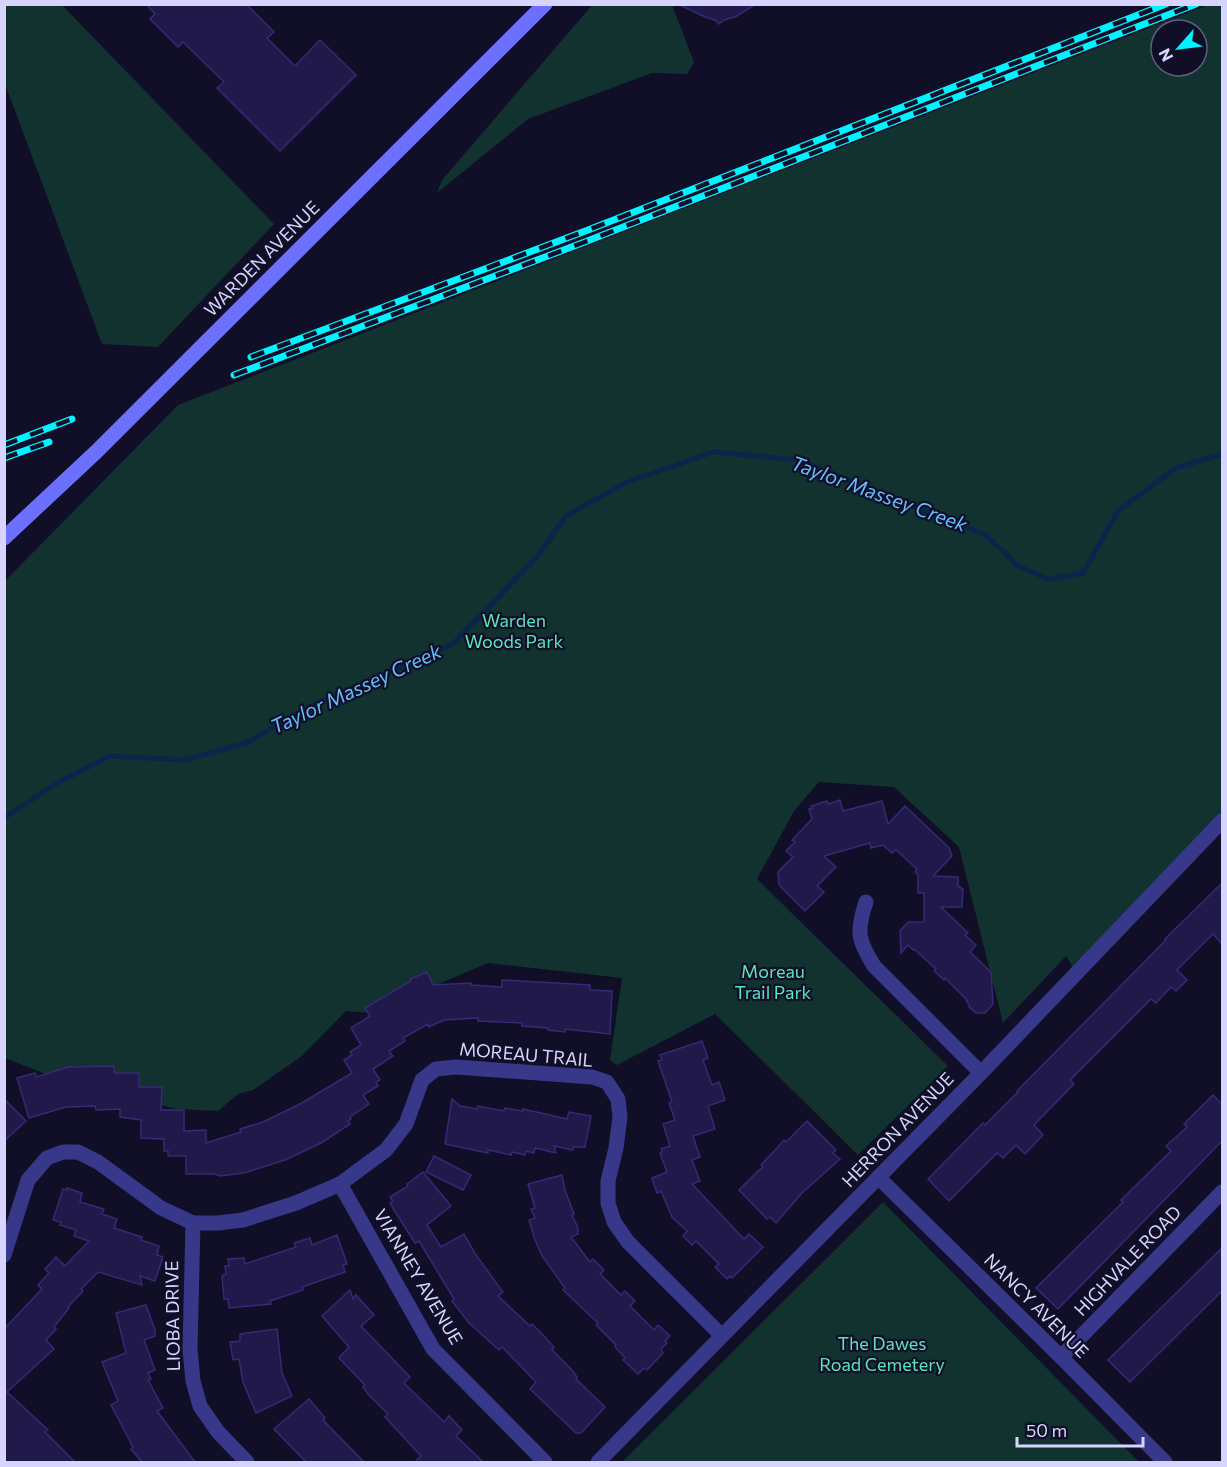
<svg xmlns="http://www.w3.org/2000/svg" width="1227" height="1467" font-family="Commissioner,sans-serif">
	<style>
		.green { fill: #11322f; fill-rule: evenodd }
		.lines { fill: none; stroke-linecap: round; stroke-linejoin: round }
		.stream { stroke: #0a254b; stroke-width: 5 }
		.building { fill: #211949; stroke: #352a76; stroke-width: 1.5 }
		.minor { stroke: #373889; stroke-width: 15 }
		.secondary { stroke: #6c70ff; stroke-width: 15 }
		.rail-casing { stroke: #01f3ff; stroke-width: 7 }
		.rail { stroke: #110e27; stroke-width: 4.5; stroke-dasharray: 14; stroke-linecap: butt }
		.labels { text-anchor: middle; stroke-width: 4.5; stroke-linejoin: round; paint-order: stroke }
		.street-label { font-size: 18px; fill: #d7d5ff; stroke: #110e27 }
		.park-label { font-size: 18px; fill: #5ae5bb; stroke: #110e27 }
		.water-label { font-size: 20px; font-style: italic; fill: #63bfff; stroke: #110e27 }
	</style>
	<rect width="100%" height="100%" fill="#110e27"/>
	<!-- green -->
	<g class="green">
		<path d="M5 4 62 5 274 224 158 347 102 344 5 84Z"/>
		<path d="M593 4 672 5 694 62 687 74 652 73 528 119 437 193 442 180Z"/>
		<path d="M1208 5H1222V814L1075 971 1066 956 1003 1023 959 847 894 787 819 782 794 811 757 879 948 1066 858 1155 715 1014 617 1065 610 1060 622 978 488 963 371 1013 346 1011 302 1056 253 1090 238 1094 218 1111 176 1109 43 1073 5 1058 4 582 178 405ZM1161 30H1197V66H1161Z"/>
		<path d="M883 1202 1139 1462H622Z"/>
	</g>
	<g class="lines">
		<!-- stream -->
		<path class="stream" d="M4 818 57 783 110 756 185 760 246 743 311 706 453 644 537 557 566 516 625 483 713 452 798 460 986 535 1017 565 1047 579 1083 573 1118 511 1176 468 1222 454"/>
	</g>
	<!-- building -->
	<g class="building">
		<path d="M146 4H246L274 32 267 38 295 66 320 40 356 75 280 151 217 88 224 82 183 42 178 47 150 19 155 14Z"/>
		<path d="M678 4H756L735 17 724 20 719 24 715 20 705 17Z"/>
		<path d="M840 800 843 811 882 801 888 824 905 806 949 848 952 856 933 876 958 877V886L963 889 962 907H941L968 933 965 935 976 945 970 952 991 972 993 1004 985 1013H976L969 1007 970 1006 966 1001 967 1000 945 978 944 980 934 971 936 969 914 949 913 950 908 945 901 953 900 931 908 922H924V893H918V875L915 872 917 869 896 850 892 853 883 845 871 848 870 843 824 856 836 867 817 886 824 892 805 911 779 885 778 872 793 857 786 851 795 842 792 840 812 819 809 809 812 808 811 806 827 801 828 804Z"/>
		<path d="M1222 883V944L1213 934 1177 970 1187 980 1176 991 1171 987 1156 1003 1151 999 1070 1080 1074 1084 1034 1125 1043 1135 1025 1154 1016 1145 1003 1158 997 1153 949 1201 928 1179 983 1123 985 1125 1018 1092 1017 1091 1166 940 1165 939Z"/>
		<path d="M427 972 433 985 471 983V985L502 987V980L590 985V990L612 991 610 1034 565 1029V1032L548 1030V1028L522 1026V1023L478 1021V1018L444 1020 429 1027 428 1024 403 1038 405 1041 389 1051 393 1056 373 1069 380 1080 376 1082 378 1086 363 1095 369 1104 350 1117 351 1119 348 1121 350 1124 321 1143 285 1160 244 1173 220 1176 215 1174H186V1156H168V1151H164V1139L141 1138V1120L120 1117V1109L96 1110 95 1106 66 1107 29 1118 17 1078 35 1073 36 1077 68 1067 114 1066V1073H139V1087H162L161 1110H184V1131L206 1130V1143L241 1132 240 1129 263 1122 300 1104 352 1073 344 1060 352 1055 350 1052 361 1045 351 1028 370 1016 365 1008 411 981 410 979Z"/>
		<path d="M702 1041 708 1058 703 1060 712 1085 719 1082 725 1100 708 1106 715 1129 693 1136 700 1157 692 1160 700 1181 692 1184 744 1239 749 1234 763 1247 732 1278 730 1276 727 1279 715 1267 719 1264 696 1241 692 1245 683 1236 687 1231 672 1217 661 1191 657 1193 652 1178 667 1172 660 1153 662 1152 661 1149 670 1146 663 1124 675 1120 669 1103 672 1102 658 1061 662 1060 660 1055Z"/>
		<path d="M1213 1095 1222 1104V1141L1058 1309 1036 1288 1123 1202 1121 1200 1171 1151 1166 1146 1187 1127 1184 1124Z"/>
		<path d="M4 1099 26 1121 4 1141Z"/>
		<path d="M452 1099 460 1106 477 1109 478 1106 504 1111 505 1108 523 1111V1109L567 1119 569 1112 591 1116 585 1147H573V1150L554 1146 556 1153 535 1148 534 1153 526 1151 525 1155 512 1152 511 1155 488 1150V1153L445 1144Z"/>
		<path d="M807 1121 836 1150 833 1153 840 1159 802 1193 776 1223 770 1217 767 1219 739 1190 758 1171 763 1167 761 1165 775 1150 784 1140 786 1142Z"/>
		<path d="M434 1156 471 1175 463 1190 426 1172Z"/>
		<path d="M423 1172 451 1206 427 1225 441 1247 464 1234 476 1255 503 1292 498 1296 530 1326 532 1324 544 1336 554 1347 552 1350 572 1370 577 1377 576 1379 605 1407 581 1433H576L530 1389 536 1382 502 1347 499 1350 469 1323 452 1301 454 1299 419 1241 415 1243 394 1210 390 1203 393 1201 390 1197 408 1186 407 1184Z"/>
		<path d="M562 1175 565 1190 574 1214 572 1215 578 1228V1234L571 1237 590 1262 593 1259 604 1270 600 1274 621 1295 625 1291 635 1301 630 1306 654 1330 658 1325 670 1336 665 1341 667 1343 661 1349 663 1353 647 1370 644 1368 638 1374 623 1360 625 1358 615 1347 616 1345 596 1325 598 1323 563 1290 565 1288 542 1256 534 1237 529 1220 535 1218 531 1209 535 1208 528 1184Z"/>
		<path d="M67 1188 82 1193 80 1202 104 1209 102 1214 117 1219 114 1228 142 1237 141 1240 159 1246 157 1255 163 1257 155 1281 140 1276 142 1285 98 1272 81 1289 83 1291 68 1307 69 1308 54 1327 56 1329 46 1340 54 1349 7 1392 48 1430 45 1432 75 1462H4V1329L42 1289 38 1285 49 1273 45 1269 56 1257 65 1266 89 1241 74 1236 76 1230 60 1225 61 1222 53 1220 63 1189 67 1190Z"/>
		<path d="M337 1235 347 1264 343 1265 345 1272 302 1287 303 1290 270 1301 271 1304 229 1308 228 1299H224L222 1276 226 1274 225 1266H229L228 1259 244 1258 245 1264 296 1247 294 1243 310 1238 312 1245Z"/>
		<path d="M1222 1248V1291L1130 1382 1108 1360Z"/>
		<path d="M350 1290 353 1299 356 1295 374 1315 361 1326 410 1377 404 1383 444 1422 449 1416 462 1430 456 1436 483 1462H415L421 1456 385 1417 388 1414 368 1394 363 1387 365 1385 339 1358 349 1347 322 1316Z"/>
		<path d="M146 1305 155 1330V1336L144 1340 155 1370 148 1373 151 1379 148 1380 163 1408 157 1411 195 1462H142L131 1449 133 1447 111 1405 118 1401 102 1362 126 1353 116 1313Z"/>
		<path d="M277 1329 282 1373 292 1396 256 1413 243 1382 239 1359 233 1360 230 1342 240 1341V1334Z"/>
		<path d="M309 1399 325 1418 323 1420 364 1462H306L274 1429Z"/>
	</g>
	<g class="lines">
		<!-- minor -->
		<g class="minor">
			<path d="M866 902C856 932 858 940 874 966L981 1073"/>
			<path d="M879 1178 1061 1357 1165 1462"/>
			<path d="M340 1184 433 1349 545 1462"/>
			<path d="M193 1223 190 1349 193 1381 200 1406 218 1432 247 1462"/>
			<path d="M4 1255 28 1180 47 1158 63 1152H78L98 1162 161 1208 193 1223H218L243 1220 296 1203 340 1184 386 1150 406 1124 422 1080 436 1069 456 1067 592 1077 607 1082 618 1099 620 1117 616 1148 608 1181V1203L614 1222 628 1242 721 1335"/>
			<path d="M1061 1357 1222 1192"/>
			<path d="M598 1462 981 1073 1222 821"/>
		</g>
		<!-- secondary -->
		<path class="secondary" d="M4 538 96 452 545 4"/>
		<defs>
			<g id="rail">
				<path d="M251 357 588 230 1166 4"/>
				<path d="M234 375 582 243 1196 4"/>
				<path d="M4 445 72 419"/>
				<path d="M4 458 49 442"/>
			</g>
		</defs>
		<!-- rail casing -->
		<use href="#rail" class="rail-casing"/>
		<!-- rail -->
		<use href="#rail" class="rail"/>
	</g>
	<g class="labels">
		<!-- street labels -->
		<g class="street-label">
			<text transform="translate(262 259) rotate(-45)" y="6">WARDEN AVENUE</text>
			<text transform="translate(526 1055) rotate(5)" y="6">MOREAU TRAIL</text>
			<text transform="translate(898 1130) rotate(-46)" y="6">HERRON AVENUE</text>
			<text transform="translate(1128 1261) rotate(-46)" y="6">HIGHVALE ROAD</text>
			<text transform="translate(418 1277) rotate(59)" y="6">VIANNEY AVENUE</text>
			<text transform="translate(1036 1306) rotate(45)" y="6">NANCY AVENUE</text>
			<text transform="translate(173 1316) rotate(-91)" y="6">LIOBA DRIVE</text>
		</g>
		<!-- park labels -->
		<g class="park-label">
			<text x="514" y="627">Warden<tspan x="514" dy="21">Woods Park</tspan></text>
			<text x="773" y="978">Moreau<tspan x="773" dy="21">Trail Park</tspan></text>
			<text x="882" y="1350">The Dawes<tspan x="882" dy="21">Road Cemetery</tspan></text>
		</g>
		<!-- water labels -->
		<g class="water-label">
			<text transform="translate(879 494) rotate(20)" y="7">Taylor Massey Creek</text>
			<text transform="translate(356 689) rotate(-25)" y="7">Taylor Massey Creek</text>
		</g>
	</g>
	<!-- border -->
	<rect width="1227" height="1467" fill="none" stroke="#d7d5ff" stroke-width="12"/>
	<!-- north arrow -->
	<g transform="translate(1179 48) rotate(242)"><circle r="28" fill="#110e27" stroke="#605e7d" stroke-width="1.5"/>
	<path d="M0-4.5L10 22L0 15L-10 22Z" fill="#01f3ff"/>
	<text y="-9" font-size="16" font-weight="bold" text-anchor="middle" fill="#d7d5ff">N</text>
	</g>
	<!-- scale -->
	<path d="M1017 1437v9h126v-9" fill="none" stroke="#d7d5ff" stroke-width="3"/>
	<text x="1026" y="1437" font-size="18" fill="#d7d5ff" stroke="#110e27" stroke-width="4.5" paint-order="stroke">50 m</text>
</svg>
